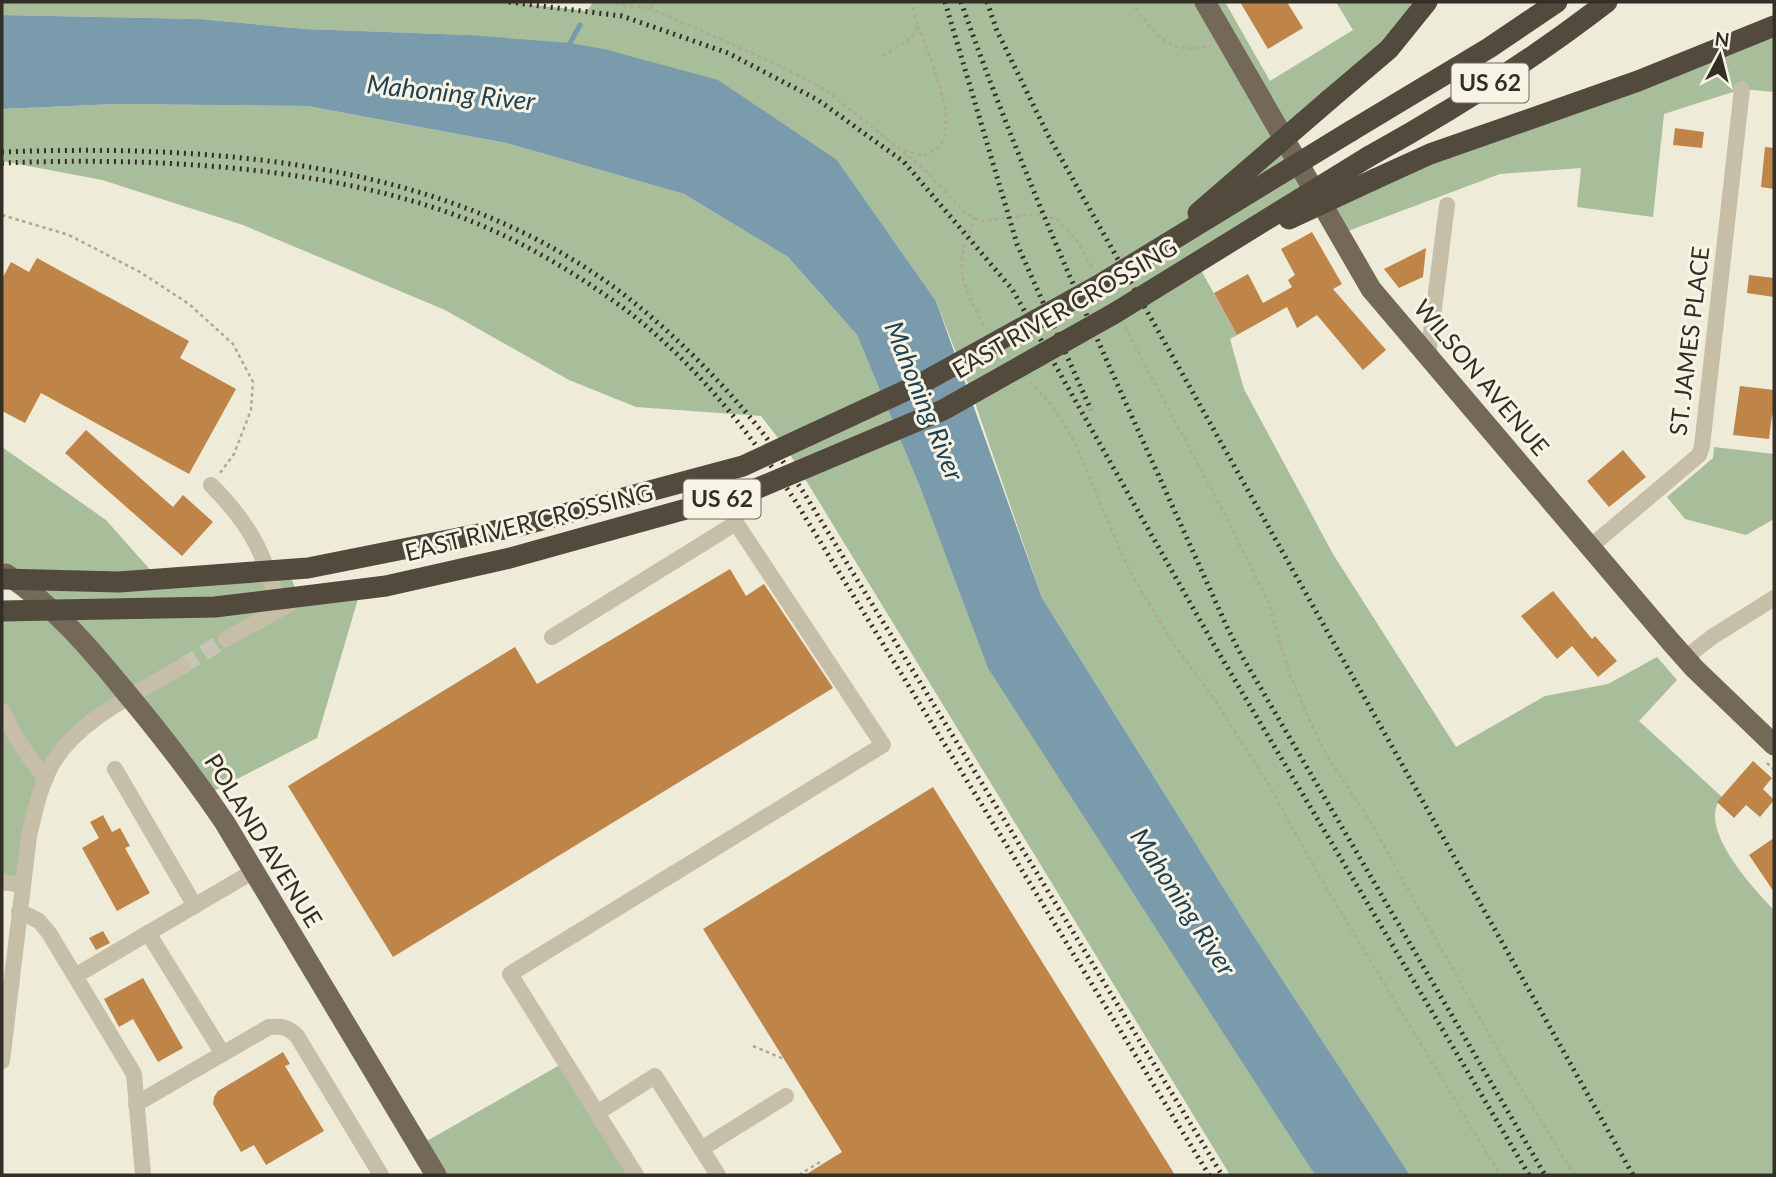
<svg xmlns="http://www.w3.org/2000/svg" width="1776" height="1177" font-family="Lato,sans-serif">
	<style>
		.green { fill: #a8bd9a }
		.water { fill: #7a9bab }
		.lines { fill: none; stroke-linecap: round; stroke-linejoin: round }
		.stream { stroke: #7a9bab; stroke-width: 5 }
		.building { fill: #bf8548 }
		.minor-tunnel { stroke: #c9c5b5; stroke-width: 16; stroke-dasharray: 16 8; stroke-linecap: butt }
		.path { stroke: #b2a890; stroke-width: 2.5; stroke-dasharray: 3.5 3.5; stroke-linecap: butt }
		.minor { stroke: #c6bea6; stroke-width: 16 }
		.major { stroke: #746958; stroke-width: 21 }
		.highway { stroke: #534a3e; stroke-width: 21 }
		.rail { stroke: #332e26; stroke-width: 5; stroke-dasharray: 2 5; stroke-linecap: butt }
		.highway-bridge { stroke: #534a3e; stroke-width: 21 }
		.labels { text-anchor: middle; stroke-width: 6; stroke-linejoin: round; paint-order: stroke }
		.shield { fill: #f8f4e5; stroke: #6e695f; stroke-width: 2 }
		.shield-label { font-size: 23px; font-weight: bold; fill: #332e26 }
		.street-label { font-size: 24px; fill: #332e26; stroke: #f8f4e5 }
		.water-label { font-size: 26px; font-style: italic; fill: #1f4152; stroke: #f8f4e5 }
	</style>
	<rect width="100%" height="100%" fill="#efebd9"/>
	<!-- green -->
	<g class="green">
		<path d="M2 2H509L587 11 593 2H1225L1270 81 1353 30 1336 2H1427L1284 138 1325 202 1774 26V92L1742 89 1664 114 1653 217 1577 207 1581 168 1500 174 1340 234 1325 203 1197 263 1237 335 1230 339 1244 389 1333 554 1456 747 1545 696 1608 684 1657 657 1677 680 1639 721 1722 797C1695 827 1754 889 1774 910V1175H1410L1248 927 1042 598 972 394 936 301 837 160 468 35 305 29 200 19 2 15Z"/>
		<path d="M116 104 307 106 506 143 684 194 788 257 857 335 922 492 1259 1085 1315 1175H1230L788 451 761 416 636 407 569 380 445 310 243 225 102 180 2 161V109Z"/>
		<path d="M2 447 106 520 153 573 288 569 299 599 363 582 317 738 206 795 131 698 53 763 22 885 2 882V612H52L2 580Z"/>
		<path d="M1714 447 1774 454V519L1746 535 1685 519 1667 497 1713 458Z"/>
		<path d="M565 1062 636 1175H436L418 1146Z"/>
	</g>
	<!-- water -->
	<path class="water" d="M2 15 200 19 305 29 468 35 570 43 604 49 718 80 837 160 936 301 1042 598 1248 927 1410 1175H1315L988 668 922 492 857 335 788 257 684 194 506 143 307 106 116 104 2 109Z"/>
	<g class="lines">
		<!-- stream -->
		<path class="stream" d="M570 43 580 25"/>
	</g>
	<!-- building -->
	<g class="building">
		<path d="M1240 2H1287L1303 28 1268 49Z"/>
		<path d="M1675 128 1704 132 1702 148 1673 145Z"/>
		<path d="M1765 147 1774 148V189L1761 187Z"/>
		<path d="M1312 232 1342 284 1333 289 1386 350 1363 370 1317 315 1297 328 1287 307 1237 335 1214 293 1248 274 1263 303 1292 287 1288 280 1295 275 1281 249Z"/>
		<path d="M1426 248 1423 277 1399 288 1384 269Z"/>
		<path d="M37 258 189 341 180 358 236 389 189 474 41 393 25 423 2 411V279L11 262 29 272Z"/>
		<path d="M1749 275 1774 278V297L1747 293Z"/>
		<path d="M1740 386 1774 390V416L1772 415 1769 439 1733 435Z"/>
		<path d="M86 430 173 507 183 495 213 522 182 556 65 453Z"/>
		<path d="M1623 450 1646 477 1609 507 1587 481Z"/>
		<path d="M730 569 746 596 764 584 833 688 393 957 288 786 515 647 537 684Z"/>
		<path d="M1553 591 1592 639 1595 636 1617 661 1598 677 1572 646 1557 659 1521 616Z"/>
		<path d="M1753 761 1772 778 1763 789 1774 800 1760 817 1746 805 1734 818 1717 802Z"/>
		<path d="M933 787 1175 1175H805L842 1152 703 929Z"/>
		<path d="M103 815 112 832 120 828 130 846 125 848 150 893 117 911 82 848 99 838 90 822Z"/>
		<path d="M1774 838V892L1749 855Z"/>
		<path d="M103 931 110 943 96 950 89 938Z"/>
		<path d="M143 978 183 1048 158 1062 133 1019 119 1027 104 999Z"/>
		<path d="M283 1052 290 1064 285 1066 324 1131 266 1165 254 1145 241 1152 213 1104 214 1097 218 1091Z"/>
	</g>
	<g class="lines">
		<!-- minor-tunnel -->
		<path class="minor-tunnel" d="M183 666 226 639"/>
		<!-- path -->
		<g class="path">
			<path d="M595 2 649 8 655 2"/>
			<path d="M1131 2C1154 32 1168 58 1211 45"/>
			<path d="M649 8 781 66 827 91 923 168 964 212 980 221 1038 214 1057 219 1077 241 1093 269"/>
			<path d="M883 56 911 38 918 26 912 2"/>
			<path d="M904 150 924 156C931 152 938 149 942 142 956 114 928 54 918 26"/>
			<path d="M2 215 69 235 140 272 189 304 233 344 253 382 251 410 234 454 220 473"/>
			<path d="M975 217C952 270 961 280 985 329"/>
			<path d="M1125 327 1224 513 1268 601 1289 672 1312 726 1329 759 1370 821 1500 1054 1574 1175"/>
			<path d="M1030 382 1053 406 1076 445 1127 566 1170 639 1215 700 1268 784 1321 879 1500 1175"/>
			<path d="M1767 763 1774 770"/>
			<path d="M753 1046 784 1059"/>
			<path d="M799 1175 820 1162 822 1165"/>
		</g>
		<!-- minor -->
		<g class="minor">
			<path d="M1428 356 1447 205"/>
			<path d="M211 485C251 525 265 554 279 609"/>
			<path d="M1590 547 1699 455 1702 446 1742 89"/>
			<path d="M552 637 736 523 883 745 510 974 636 1175"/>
			<path d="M226 639 293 602"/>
			<path d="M1685 658 1712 637 1774 598"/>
			<path d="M2 711C14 735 27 757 46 778"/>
			<path d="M115 769 195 906"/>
			<path d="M2 882 22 885"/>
			<path d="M19 911 39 921 49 933 134 1074 143 1175"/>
			<path d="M148 933 223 1054"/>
			<path d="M75 976 254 871"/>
			<path d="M2 1061 29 836C35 811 40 785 53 763 78 719 140 692 183 666"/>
			<path d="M136 1104 269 1027C281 1026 288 1027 297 1036L381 1175"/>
			<path d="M597 1113 655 1076 718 1175"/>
			<path d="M701 1149 786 1096"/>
		</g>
		<!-- major -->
		<g class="major">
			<path d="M1205 2 1371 289 1670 641 1694 668 1774 745"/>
			<path d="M6 574C53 605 89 647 124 690 160 733 194 777 225 823L436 1175"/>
		</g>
		<!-- highway -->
		<g class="highway">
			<path d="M1329 100 1389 49 1427 2"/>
			<path d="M1351 131 1489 48 1557 2"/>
			<path d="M1368 157C1451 111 1532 60 1607 2"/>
			<path d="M1375 179 1430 154 1638 81 1774 26"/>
		</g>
		<!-- rail -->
		<g class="rail">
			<path d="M509 2 622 16 728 53 818 100 904 162 1012 289 1214 645 1529 1175"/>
			<path d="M945 2 1017 244 1091 410"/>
			<path d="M961 2C1036 215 1134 419 1226 625L1239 651 1545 1175"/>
			<path d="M987 2 997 31 1048 135 1633 1175"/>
			<path d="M2 152C216 144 457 161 632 301 679 339 724 384 762 432 777 451 790 473 804 493L1222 1175"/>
			<path d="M2 163C150 157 326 165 466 219 522 241 574 272 622 307 692 359 746 428 794 499L1209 1175"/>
		</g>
		<!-- highway-bridge -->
		<g class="highway-bridge">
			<path d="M1198 213 1329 100"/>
			<path d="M1289 219 1375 179"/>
			<path d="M2 579 119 582 308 568 519 526 743 466 922 383 1099 285 1351 131"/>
			<path d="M2 611 215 607 386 586 510 558 751 491 943 410 1115 313 1368 157"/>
		</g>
	</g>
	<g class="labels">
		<!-- shield labels -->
		<g class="shield">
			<rect x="1451.5" y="63.5" width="77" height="39" rx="5"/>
			<rect x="683.5" y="479.5" width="77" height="39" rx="5"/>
		</g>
		<g class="shield-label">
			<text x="1490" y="91">US 62</text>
			<text x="722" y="507">US 62</text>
		</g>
		<!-- street labels -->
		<g class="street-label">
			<text transform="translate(1065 309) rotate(-30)" y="8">EAST RIVER CROSSING</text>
			<text transform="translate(1690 341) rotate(-83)" y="8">ST. JAMES PLACE</text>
			<text transform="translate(1481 378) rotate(50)" y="8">WILSON AVENUE</text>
			<text transform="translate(529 523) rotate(-14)" y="8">EAST RIVER CROSSING</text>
			<text transform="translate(263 841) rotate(58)" y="8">POLAND AVENUE</text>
		</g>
		<!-- water labels -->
		<g class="water-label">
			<text transform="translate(451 93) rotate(6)" y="9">Mahoning River</text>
			<text transform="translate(924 401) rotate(68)" y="9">Mahoning River</text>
			<text transform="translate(1183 902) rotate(57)" y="9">Mahoning River</text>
		</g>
	</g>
	<!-- border -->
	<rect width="1776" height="1177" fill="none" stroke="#332e26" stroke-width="7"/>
	<!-- north arrow -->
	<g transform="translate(1720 56) rotate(7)" stroke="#f8f4e5" stroke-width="5" paint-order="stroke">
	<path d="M0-5L12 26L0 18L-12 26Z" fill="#332e26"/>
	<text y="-10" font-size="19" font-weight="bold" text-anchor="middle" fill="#332e26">N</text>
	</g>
</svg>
